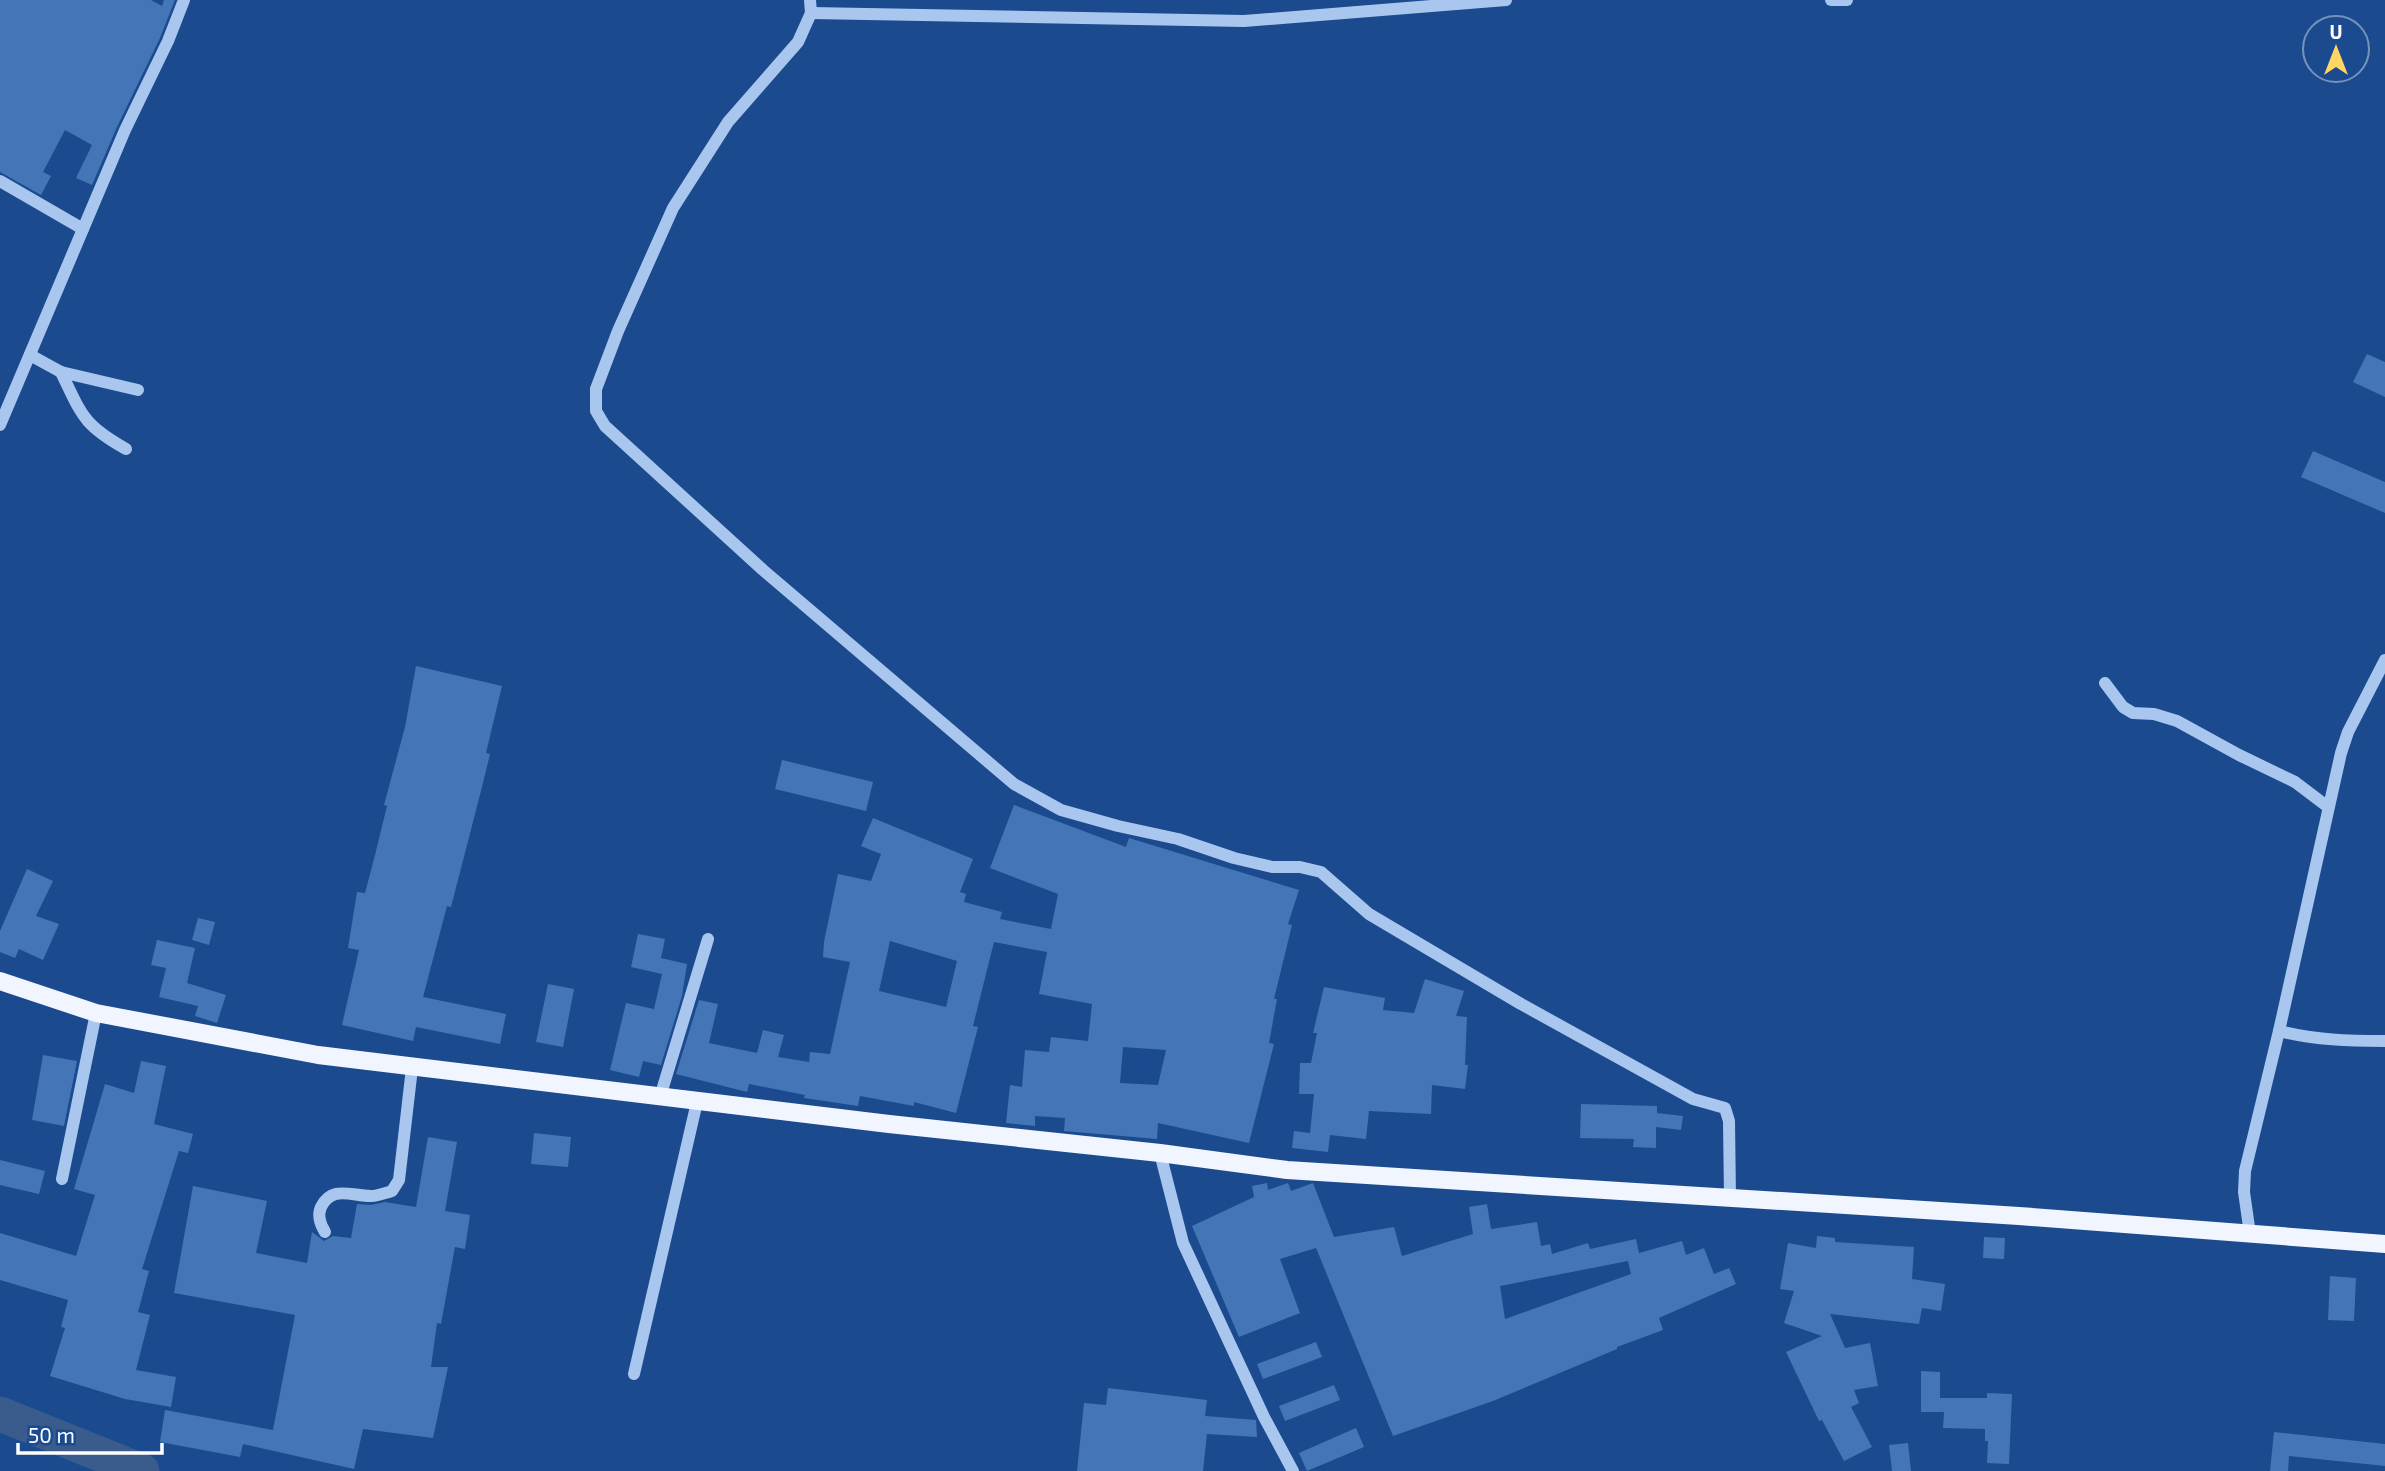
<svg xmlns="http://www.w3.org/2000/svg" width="2385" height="1471" font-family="'Exo 2',sans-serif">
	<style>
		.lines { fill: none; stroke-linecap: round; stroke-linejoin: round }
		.river { stroke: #395c8d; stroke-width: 35 }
		.building { fill: #4475b6; fill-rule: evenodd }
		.minor { stroke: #a9c7ee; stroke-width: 12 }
		.major { stroke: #f0f5ff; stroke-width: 18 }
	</style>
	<rect width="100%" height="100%" fill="#1b4b8e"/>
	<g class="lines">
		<!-- river -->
		<path class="river" d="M0 1414 142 1471"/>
	</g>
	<!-- building -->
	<g class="building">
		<path d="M0 0H151L162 6 164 0H175L160 38 117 127 92 185 76 178 92 145 65 130 43 172 51 176 41 195 0 172Z"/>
		<path d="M2367 354 2385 362V397L2353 382Z"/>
		<path d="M2313 451 2385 482V513L2301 477Z"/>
		<path d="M416 666 502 686 486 753 490 754 482 787 451 907 447 906 423 997 506 1014 500 1044 416 1027 413 1041 342 1025 359 950 348 948 357 892 365 893 375 855 387 806 384 805 405 727Z"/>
		<path d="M782 760 873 782 866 811 775 789Z"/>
		<path d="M1014 805 1126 847 1129 838 1299 890 1288 924 1292 925 1274 999H1277L1269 1043 1274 1044 1249 1143 1158 1123 1157 1139 1064 1131 1065 1118 1035 1116V1126L1006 1123 1010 1085 1022 1087 1025 1050 1049 1052 1051 1037 1088 1041 1092 1004 1039 994 1047 952 994 942 973 1026 978 1027 956 1113 914 1102V1106L860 1096 858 1106 804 1098 805 1095 749 1084 747 1092 676 1074 699 1000 718 1004 709 1043 757 1053 763 1030 784 1035 778 1057 809 1062 810 1052 830 1054 850 962 823 957 824 942 838 874 871 881 881 854 861 846 873 818 973 859 960 892 966 894 964 902 1002 912 1000 919 1051 929 1058 894 990 868ZM890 941 957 961 946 1007 879 991ZM1123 1047 1166 1050 1158 1085 1120 1083Z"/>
		<path d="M27 869 53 881 36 916 59 924 43 960 19 949 15 958 0 952V931Z"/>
		<path d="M198 918 215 922 209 945 192 940Z"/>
		<path d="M638 934 665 939 661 958 687 964 682 996 661 1065 643 1061 639 1077 610 1070 626 1003 654 1009 662 974 631 967Z"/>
		<path d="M157 940 195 948 187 983 226 995 217 1023 195 1016 198 1006 159 997 166 968 151 965Z"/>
		<path d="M1425 979 1464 991 1456 1016 1467 1017 1465 1065H1468L1465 1089 1432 1085 1431 1114 1369 1111 1366 1139 1330 1135 1328 1152 1292 1148 1294 1131 1310 1133 1314 1094H1299L1300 1063H1311L1317 1033H1313L1324 987 1385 998 1383 1010 1414 1013Z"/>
		<path d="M548 984 574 989 563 1047 536 1042Z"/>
		<path d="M43 1055 77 1061 64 1126 32 1120Z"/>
		<path d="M141 1061 166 1066 154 1124 193 1134 188 1153 179 1151 142 1269 149 1271 138 1312 150 1315 136 1370 176 1377 171 1407 125 1399 50 1376 65 1328 61 1327 68 1300 0 1280V1233L76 1256 95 1195 74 1189 105 1084 134 1093Z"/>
		<path d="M1581 1104 1657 1106V1113L1683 1116 1681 1130 1656 1127V1148L1633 1147 1634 1139 1580 1138Z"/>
		<path d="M534 1133 571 1137 568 1167 531 1164Z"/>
		<path d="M428 1137 457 1142 445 1211 470 1215 465 1249 455 1247 441 1324 437 1323 431 1367H448L433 1438 363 1429 354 1469 243 1444 240 1457 160 1442 165 1410 273 1430 295 1315 174 1293 193 1186 267 1201 256 1253 307 1263 312 1232 324 1241 333 1236 351 1238 357 1204 371 1205 385 1202 416 1207Z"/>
		<path d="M0 1160 45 1171 39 1194 0 1185Z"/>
		<path d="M1267 1183 1268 1190 1288 1183 1291 1191 1313 1183 1334 1237 1394 1227 1402 1256 1473 1234 1469 1207 1487 1204 1491 1229 1537 1222 1541 1246 1550 1244 1552 1254 1588 1243 1590 1249 1636 1239 1639 1253 1682 1241 1686 1255 1704 1248 1714 1274 1729 1268 1736 1284 1659 1318 1663 1330 1617 1347V1349L1493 1401 1393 1436 1316 1248 1280 1259 1300 1313 1239 1337 1192 1226 1254 1197 1252 1186ZM1628 1261 1631 1274 1505 1319 1500 1286Z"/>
		<path d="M1817 1236 1835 1238V1242L1914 1247 1912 1279 1945 1284 1941 1311 1922 1308 1919 1324 1830 1314 1845 1348 1870 1343 1878 1386 1854 1390 1859 1403 1851 1407 1872 1447 1844 1461 1822 1420 1819 1421 1786 1352 1822 1336 1784 1323 1794 1291 1780 1289 1788 1243 1816 1248Z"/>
		<path d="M1984 1237 2005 1238 2004 1259 1983 1258Z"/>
		<path d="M2330 1276 2356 1278 2354 1321 2328 1320Z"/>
		<path d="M1316 1342 1322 1357 1263 1379 1257 1364Z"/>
		<path d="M1921 1371 1940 1372V1398H1987V1393L2012 1394 2009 1464 1987 1463 1988 1441H1985V1429L1943 1428 1944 1412H1921Z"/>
		<path d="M1334 1385 1340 1400 1285 1421 1279 1406Z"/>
		<path d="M1108 1388 1207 1400 1205 1416 1256 1420 1257 1437 1207 1434 1203 1471H1077L1084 1403 1106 1405Z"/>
		<path d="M1356 1428 1364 1447 1307 1471 1299 1453Z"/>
		<path d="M2274 1432 2385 1444V1466L2289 1456 2288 1471H2270Z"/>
		<path d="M1908 1443 1911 1471H1892L1889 1445Z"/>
	</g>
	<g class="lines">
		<!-- minor -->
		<g class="minor">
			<path d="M810 0 811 13 798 42 728 122 673 208 618 331 596 389V411L605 426 763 570 1014 784 1061 810 1118 826 1178 839 1234 858 1272 867H1300L1321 872 1369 914 1521 1004 1693 1099 1725 1108 1729 1121 1730 1198"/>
			<path d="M1831 0H1847"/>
			<path d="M811 13 1244 21 1506 0"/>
			<path d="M0 181 83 229"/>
			<path d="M30 355 61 372 138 390"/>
			<path d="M61 372C82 415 82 424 126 449"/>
			<path d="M0 425 125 130 168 41 184 0"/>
			<path d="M2105 683 2123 707 2133 713 2154 714 2177 721 2239 755 2295 782 2328 807"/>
			<path d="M2279 1031C2315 1040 2349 1041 2385 1041"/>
			<path d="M660 1097 708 939"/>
			<path d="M1160 1153 1183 1243 1264 1417 1293 1471"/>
			<path d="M62 1179 96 1013"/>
			<path d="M325 1232C320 1224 317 1216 321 1207 332 1185 351 1196 371 1196 378 1196 385 1193 392 1191L399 1180 412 1068"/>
			<path d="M2250 1234 2244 1192 2245 1171 2279 1031 2341 753 2348 732 2385 660"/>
			<path d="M634 1374 697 1102"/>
		</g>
		<!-- major -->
		<path class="major" d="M0 981 96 1013 318 1055 889 1124 1160 1153 1287 1170 2019 1216 2385 1244"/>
	</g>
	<!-- north arrow -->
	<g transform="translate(2336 49)"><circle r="33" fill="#1b4b8e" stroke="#7693bb" stroke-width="2"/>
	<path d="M0-5L12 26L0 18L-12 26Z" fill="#ffd666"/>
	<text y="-10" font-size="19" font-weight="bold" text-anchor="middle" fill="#ffffff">U</text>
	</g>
	<!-- scale -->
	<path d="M18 1443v10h144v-10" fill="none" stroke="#ffffff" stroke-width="3.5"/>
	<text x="28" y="1443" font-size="21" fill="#ffffff" stroke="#1b4b8e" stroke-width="5" paint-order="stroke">50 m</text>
</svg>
